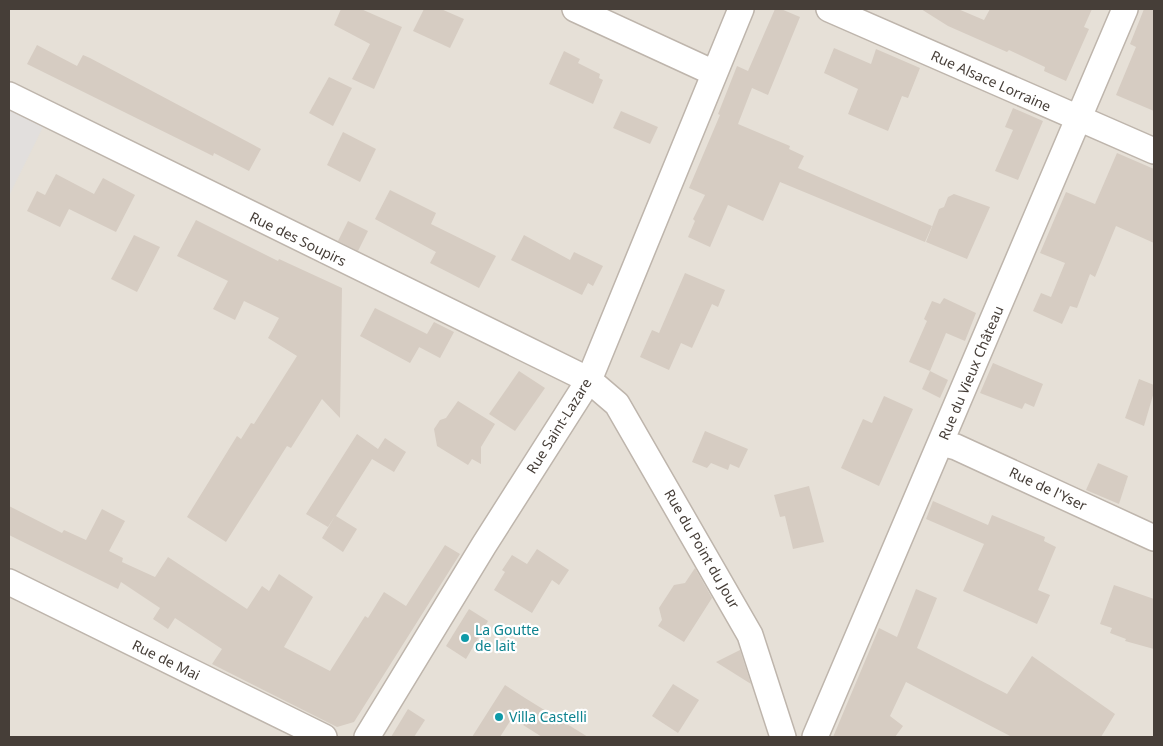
<svg xmlns="http://www.w3.org/2000/svg" width="1163" height="746" font-family="'Noto Sans',sans-serif">
	<style>
		.residential { fill: #e6e0d7 }
		.parking { fill: #e2dfdd }
		.building { fill: #d6ccc2 }
		.lines { fill: none; stroke-linecap: round; stroke-linejoin: round }
		.street-casing { stroke: #beb5ac; stroke-width: 28 }
		.street { stroke: #fff; stroke-width: 25 }
		.culture-dot { fill: #0f9aa8; stroke: #fff; stroke-width: 2 }
		.labels { text-anchor: middle; stroke-width: 4.5; stroke-linejoin: round; paint-order: stroke }
		.street-label { font-size: 14px; fill: #463e38; stroke: #fff }
		.culture-label { font-size: 14px; fill: #0d838f; stroke: #fff; text-anchor: start }
	</style>
	<rect width="100%" height="100%" fill="#f3eee9"/>
	<!-- residential -->
	<rect class="residential" x="9" y="9" width="1145" height="728"/>
	<!-- parking -->
	<path class="parking" d="M9 108 44 125 9 196Z"/>
	<!-- building -->
	<g class="building">
		<path d="M341 9H361L402 27 374 89 352 79 370 44 334 25Z"/>
		<path d="M424 9H441L464 19 450 48 413 31Z"/>
		<path d="M775 9H781L800 17 768 95 752 88 738 124 790 146 789 149 804 156 798 168 932 226 925 242 780 182 763 221 728 205 710 247 688 237 695 221 693 219 705 195 689 188 720 115 718 114 737 66 748 71Z"/>
		<path d="M921 9H958L984 20 990 9H1092L1084 27 1089 29 1066 81 1044 71 1045 67 1009 50 1007 52 948 26Z"/>
		<path d="M1144 9H1154V111L1116 95 1136 47 1130 44Z"/>
		<path d="M37 45 77 66 83 55 90 58 261 149 249 171 214 153 213 156 27 64Z"/>
		<path d="M834 48 871 64 876 49 920 68 908 98 902 96 888 131 848 114 858 89 824 73Z"/>
		<path d="M564 51 580 59 578 63 600 74 599 78 603 80 593 104 549 84Z"/>
		<path d="M329 77 352 88 333 126 309 113Z"/>
		<path d="M1013 108 1043 121 1018 180 995 171 1013 130 1005 127Z"/>
		<path d="M621 111 658 127 650 144 613 128Z"/>
		<path d="M343 132 376 149 360 182 327 165Z"/>
		<path d="M1117 153 1154 169V243L1116 226 1095 277 1090 274 1077 308 1070 306 1062 324 1033 311 1041 293 1051 297 1065 263 1040 253 1066 192 1095 204Z"/>
		<path d="M56 174 94 194 103 178 135 195 116 232 69 209 60 227 27 211 37 191 45 195Z"/>
		<path d="M390 190 436 213 431 224 496 256 479 288 430 263 436 252 375 219Z"/>
		<path d="M954 194 990 207 967 259 926 242 939 209 944 207 948 197Z"/>
		<path d="M196 220 278 261 279 259 342 288 340 418 322 399 291 448 287 446 226 542 187 517 237 436 241 439 251 423 254 424 297 356 268 338 279 318 244 301 235 320 213 309 228 281 177 256Z"/>
		<path d="M348 221 368 231 358 251 338 241Z"/>
		<path d="M134 235 160 247 137 292 111 279Z"/>
		<path d="M524 235 570 260 574 252 603 266 593 286 588 283 582 295 511 260Z"/>
		<path d="M685 273 725 290 718 307 712 304 692 348 681 343 669 370 640 357 652 330 659 333Z"/>
		<path d="M944 298 976 313 965 341 946 333 930 371 909 362 927 321 924 319 932 301 940 304Z"/>
		<path d="M375 308 427 334 434 322 454 332 440 358 419 347 421 344 410 363 360 336Z"/>
		<path d="M993 363 1043 384 1034 407 1025 403 1022 409 980 393Z"/>
		<path d="M519 371 545 388 515 431 489 414Z"/>
		<path d="M930 371 948 380 940 398 922 389Z"/>
		<path d="M1139 379 1154 385V392L1144 426 1125 418Z"/>
		<path d="M884 396 913 409 879 486 841 468 863 419 872 423Z"/>
		<path d="M458 401 495 424 481 447V464L472 459 468 465 437 446 434 429 440 420 446 418Z"/>
		<path d="M705 431 748 449 739 468 730 464 728 470 711 463 707 468 692 462Z"/>
		<path d="M357 434 378 449 385 438 406 452 394 472 372 459 336 516 357 529 343 552 322 538 335 516 328 527 306 514Z"/>
		<path d="M1098 463 1128 476 1119 504 1086 490Z"/>
		<path d="M809 486 824 542 793 549 785 516 780 517 774 495Z"/>
		<path d="M933 501 988 525 992 515 1045 537 1044 541 1056 547 1038 590 1050 595 1037 624 963 591 984 544 926 519Z"/>
		<path d="M9 506 62 533 64 530 86 540 102 509 125 521 109 551 123 558 122 562 155 577 168 557 247 609 262 586 269 591 279 574 313 597 284 647 330 671 365 616 368 618 384 592 406 606 445 545 460 554 354 722 337 727 212 664 222 649 175 618 168 629 153 619 160 608 121 582 118 589 9 535Z"/>
		<path d="M537 549 569 570 559 585 552 580 532 613 494 590 505 572 502 570 512 555 527 564Z"/>
		<path d="M695 568 712 598 684 642 658 626 662 620 659 608 674 585 685 583Z"/>
		<path d="M1114 585 1154 599V649L1125 641 1126 639 1110 633 1112 628 1100 624Z"/>
		<path d="M916 589 937 598 917 648 1007 694 1032 656 1115 714 1101 737H1012L906 682 890 716 903 726 895 737H833L879 628 897 637Z"/>
		<path d="M469 609 488 621 466 659 446 646Z"/>
		<path d="M740 650 751 684 716 662Z"/>
		<path d="M673 684 699 700 678 733 652 716Z"/>
		<path d="M505 685 525 698 588 737H542L512 718 500 737H472Z"/>
		<path d="M408 709 425 720 414 737H391Z"/>
	</g>
	<g class="lines">
		<defs>
			<g id="street">
				<path d="M575 9 714 73"/>
				<path d="M829 9 1154 151"/>
				<path d="M9 95 589 380 617 404 750 635 783 737"/>
				<path d="M941 443 956 447 1154 538"/>
				<path d="M9 582 324 737"/>
				<path d="M367 737 484 545 589 380 741 9"/>
				<path d="M815 737 1125 9"/>
			</g>
		</defs>
		<!-- street casing -->
		<use href="#street" class="street-casing"/>
		<!-- street -->
		<use href="#street" class="street"/>
	</g>
	<!-- markers -->
	<g class="culture-dot">
		<circle cx="465" cy="638" r="5"/>
		<circle cx="499" cy="717" r="5"/>
	</g>
	<g class="labels">
		<!-- street labels -->
		<g class="street-label">
			<text transform="translate(991 81) rotate(24)" y="5">Rue Alsace Lorraine</text>
			<text transform="translate(298 239) rotate(26)" y="5">Rue des Soupirs</text>
			<text transform="translate(971 373) rotate(-67)" y="5">Rue du Vieux Château</text>
			<text transform="translate(559 426) rotate(-58)" y="5">Rue Saint-Lazare</text>
			<text transform="translate(1048 489) rotate(25)" y="5">Rue de l'Yser</text>
			<text transform="translate(702 549) rotate(60)" y="5">Rue du Point du Jour</text>
			<text transform="translate(166 660) rotate(26)" y="5">Rue de Mai</text>
		</g>
		<!-- culture labels -->
		<g class="culture-label">
			<text x="475" y="635">La Goutte<tspan x="475" dy="16">de lait</tspan></text>
			<text x="509" y="722">Villa Castelli</text>
		</g>
	</g>
	<!-- border -->
	<rect width="1163" height="746" fill="none" stroke="#463e38" stroke-width="20"/>
</svg>
